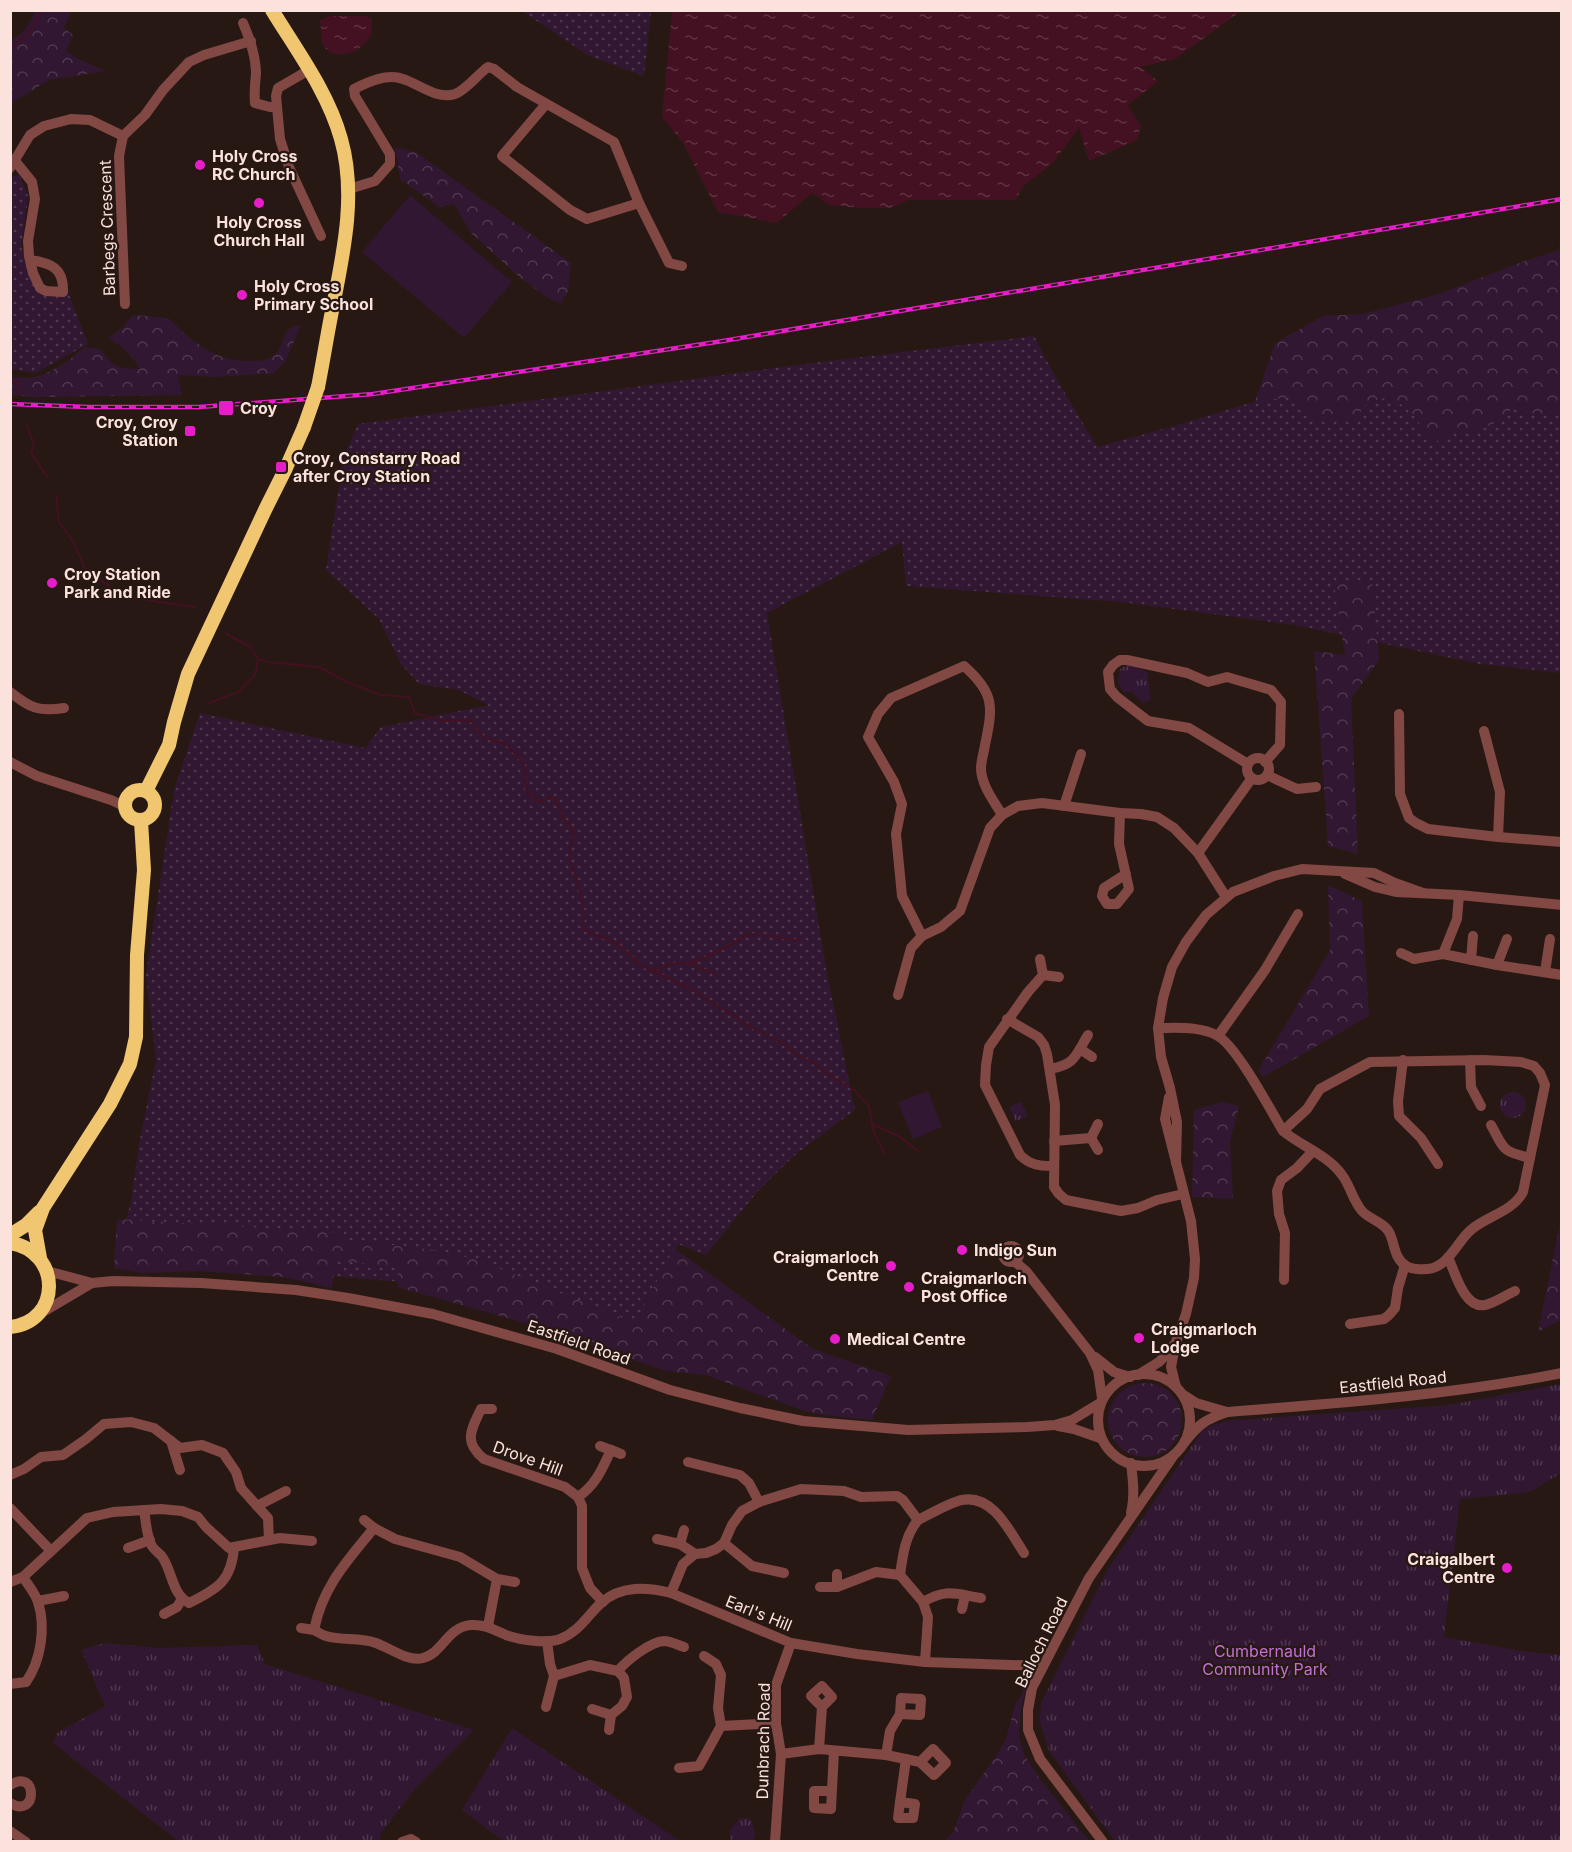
<svg xmlns="http://www.w3.org/2000/svg" width="1572" height="1852" font-family="Inter,sans-serif">
	<style>
		.grass { fill: url(#grass-dots) }
		.forest { fill: url(#forest-crowns) }
		.park { fill: url(#park-tufts) }
		.pitch { fill: #311731 }
		.water { fill: url(#water-ripples) }
		.lines { fill: none; stroke-linecap: round; stroke-linejoin: round }
		.stream { stroke: #431121; stroke-width: 2 }
		.minor { stroke: #824843; stroke-width: 10 }
		.major { stroke: #f0c670; stroke-width: 14 }
		.rail-casing { stroke: #e81dca; stroke-width: 4.5 }
		.rail { stroke: #281813; stroke-width: 2; stroke-dasharray: 7; stroke-linecap: butt }
		.major-bridge { stroke: #f0c670; stroke-width: 14 }
		.poi-dot { fill: #e81dca; stroke: #281813; stroke-width: 2 }
		.labels { text-anchor: middle; stroke-width: 4.5; stroke-linejoin: round; paint-order: stroke }
		.poi-label { font-size: 16px; font-weight: bold; fill: #fbe2dd; stroke: #281813; text-anchor: start }
		.street-label { font-size: 16px; fill: #fbe2dd; stroke: #281813 }
		.park-label { font-size: 16px; fill: #c070d5; stroke: #281813 }
	</style>
	<defs>
		<pattern id="grass-dots" width="8" height="8" patternUnits="userSpaceOnUse" patternTransform="scale(1.5)"><rect width="8" height="8" fill="#311731"/><path d="M2 2h.1M6 6h.1" fill="none" stroke="#50384e" stroke-width="1.8" stroke-linecap="round"/></pattern>
		<pattern id="forest-crowns" width="20" height="18" patternUnits="userSpaceOnUse" patternTransform="scale(1.5)"><rect width="20" height="18" fill="#311731"/><path d="M2 6a3 3 0 1 1 6 0M12 15a3 3 0 1 1 6 0" fill="none" stroke="#50384e"/></pattern>
		<pattern id="park-tufts" width="24" height="20" patternUnits="userSpaceOnUse" patternTransform="scale(1.5)"><rect width="24" height="20" fill="#311731"/><path d="M3 7l-1-3M5 7V3M7 7l1-3M15 17l-1-3M17 17v-4M19 17l1-3" fill="none" stroke="#50384e"/></pattern>
		<pattern id="water-ripples" width="26" height="14" patternUnits="userSpaceOnUse" patternTransform="scale(1.5)"><rect width="26" height="14" fill="#431121"/><path d="M2 4q2-2 4 0t4 0M15 11q2-2 4 0t4 0" fill="none" stroke="#5f3341"/></pattern>
	</defs>
	<rect width="100%" height="100%" fill="#281813"/>
	<!-- grass -->
	<g class="grass">
		<path d="M522 11H651L644 76 589 56Z"/>
		<path d="M19 174 28 196 21 247 37 287 51 295 68 292 88 344 35 373 11 369 10 178Z"/>
		<path d="M1034 336 1053 373 1097 447 1174 426 1260 400 1309 379 1561 383V673L1480 664 1295 625 1122 602 906 586 902 542 767 613 826 968 855 1110 796 1154 758 1191 706 1255 678 1244 639 1334 441 1285 115 1259 131 1202 139 1144 156 1060 146 975 174 790 200 713 365 748 381 727 489 705 458 690 419 684 401 664 379 619 326 570 343 459 358 424 797 365Z"/>
	</g>
	<!-- forest -->
	<g class="forest">
		<path d="M36 11H69L71 12 64 28 73 35 66 51 80 60 106 71 49 80 13 102 11 108V41L24 31Z"/>
		<path d="M395 147 417 153 571 263 568 291 561 303 551 300 523 280 471 233 454 204 439 207 400 179Z"/>
		<path d="M1561 233V410C1544 415 1529 415 1513 408L1493 424 1475 431 1458 430 1446 435 1436 442C1418 434 1425 431 1416 418 1409 409 1392 395 1380 399 1374 400 1368 404 1363 407L1356 422 1334 418 1317 422 1295 397 1255 401 1275 343 1323 316 1363 314 1438 294 1522 262 1559 250Z"/>
		<path d="M133 315C142 316 163 316 170 320 175 323 179 329 184 333 207 352 224 362 255 361 294 360 272 327 301 325L285 362 274 373 214 377 178 375 182 395 35 397 11 395V377C18 377 27 379 35 377 50 374 74 358 84 347L100 349C112 366 118 369 140 369 132 355 122 345 108 338L122 328Z"/>
		<path d="M1372 580 1379 660 1351 699 1358 854 1328 846 1314 651 1345 655 1334 584Z"/>
		<path d="M1328 885 1362 901 1369 1016 1263 1077 1258 1071 1330 950Z"/>
		<path d="M1222 1102 1239 1106 1230 1142 1233 1199 1192 1197 1194 1110Z"/>
		<path d="M1561 1218V1320L1538 1332Z"/>
		<path d="M117 1219 344 1233 348 1240 428 1249 476 1259 635 1323 674 1248 813 1349 891 1376 872 1420 823 1415 802 1410 706 1375 666 1371 536 1326 397 1287 399 1268 335 1260 332 1288 284 1277 199 1271 142 1273 114 1268Z"/>
		<circle cx="1145" cy="1420" r="37"/>
		<path d="M1017 1678 1024 1680 1026 1689 1021 1709 1019 1737 1024 1755 1040 1779 1089 1841H944L953 1832 965 1800 996 1756 1006 1739 1015 1705 1023 1693 1022 1688 1015 1681Z"/>
	</g>
	<!-- park -->
	<g class="park">
		<path d="M1132 665 1147 672 1151 700 1142 703 1132 692H1123L1118 682 1120 669 1125 666Z"/>
		<circle cx="1513" cy="1105" r="13"/>
		<path d="M1021 1102 1028 1116 1016 1121 1009 1107Z"/>
		<path d="M1561 1384V1473L1530 1492 1460 1499 1444 1637 1521 1651 1561 1655V1841H1115L1049 1751 1040 1722 1041 1703 1108 1569 1204 1428 1226 1421 1449 1405Z"/>
		<path d="M105 1643 159 1648 257 1645 265 1664 474 1730 414 1790 381 1833 380 1841H178L53 1743 57 1733 105 1706 81 1650Z"/>
		<path d="M512 1728 680 1841H503L462 1810Z"/>
		<path d="M740 1818 751 1819 755 1833 753 1841H731L729 1831Z"/>
	</g>
	<!-- pitch -->
	<g class="pitch">
		<path d="M410 195 512 282 464 338 362 252Z"/>
		<path d="M928 1091 942 1127 913 1139 898 1102Z"/>
	</g>
	<!-- water -->
	<g class="water">
		<path d="M672 11V10L1241 11 1175 59 1140 67 1158 81 1128 105 1141 126 1137 140 1089 161 1079 128 1052 164 1023 186 1016 200H908L890 208H861L829 205 812 193 777 223 718 212 683 143 662 117Z"/>
		<path d="M330 16H364L372 18 371 36C367 40 362 47 357 50 348 55 332 57 325 48 319 41 322 28 320 20Z"/>
	</g>
	<g class="lines">
		<!-- stream -->
		<g class="stream">
			<path d="M10 48 29 34 43 10"/>
			<path d="M10 382H17L21 395"/>
			<path d="M27 426 34 444 31 453 48 478"/>
			<path d="M56 495 59 522 72 540 85 568 93 574"/>
			<path d="M99 579 125 597 195 607"/>
			<path d="M226 634 251 647 258 659 269 662 319 667 349 683 381 695 409 697 415 713 443 721 470 720 484 738 505 743 524 764 526 790 538 802 554 797 563 817 574 830 569 859 577 880 583 905 584 930 618 944 642 966 691 989 756 1030 780 1042 799 1056 818 1066 833 1078 854 1090 869 1106 873 1130 884 1153"/>
			<path d="M207 704 238 692 255 675 258 659"/>
			<path d="M690 964 715 974"/>
			<path d="M653 970 677 963H688L703 959 748 935 755 934 795 940 801 939"/>
			<path d="M872 1124 900 1137 918 1151"/>
		</g>
		<!-- minor -->
		<g class="minor">
			<path d="M243 23C250 39 256 57 256 74 255 84 254 93 255 103L270 107H277"/>
			<path d="M309 70 278 88 276 96 280 139 289 167 321 236"/>
			<path d="M15 161 32 182 35 199 28 241 29 256 33 273 40 288 46 291 63 292C64 268 51 263 30 260"/>
			<path d="M10 168 30 135 44 126 71 119 90 120 123 136"/>
			<path d="M349 189 375 181 390 164V154L355 96 354 89C368 82 387 73 403 79 419 84 437 100 455 94 466 90 478 74 488 67L494 69 517 87 614 142 639 203 587 219 570 210 502 156 546 104"/>
			<path d="M639 203 669 263 682 266"/>
			<path d="M125 304 119 156 123 136 145 115 163 90 189 62 204 55 251 41"/>
			<path d="M10 692C30 708 39 712 64 708"/>
			<path d="M1399 714 1400 794 1409 818 1416 823 1428 829 1498 837 1562 842"/>
			<path d="M1484 731 1500 792 1498 837"/>
			<circle cx="1258" cy="769" r="11"/>
			<path d="M10 762 37 776 111 800 124 806"/>
			<path d="M1248 764 1189 728 1148 721 1117 697 1110 689 1108 672 1113 665 1120 660H1127L1187 673 1208 682 1227 677 1271 690 1281 702 1280 745 1265 762"/>
			<path d="M1267 775 1297 789 1316 787"/>
			<path d="M1064 806 1081 754"/>
			<path d="M1120 813 1119 844 1129 889 1117 904H1107L1102 896 1104 888 1126 874"/>
			<path d="M1198 853 1252 778"/>
			<path d="M1345 874 1375 887 1396 892 1459 895 1562 905"/>
			<path d="M922 936 902 896 896 834 902 804 894 782 868 737 878 714 891 698 964 666C995 693 993 707 985 745 984 752 981 761 981 768 981 785 994 801 1002 815"/>
			<path d="M1401 953 1414 959 1443 954 1497 965 1562 975"/>
			<path d="M1443 954 1457 919 1459 895"/>
			<path d="M1040 959 1043 975"/>
			<path d="M1471 960 1473 936"/>
			<path d="M1497 965 1507 939"/>
			<path d="M1545 972 1550 939"/>
			<path d="M898 995 911 948 922 936 941 927 960 911 990 828 1002 815 1018 806 1042 803 1120 813 1141 814 1157 817 1174 828 1198 853 1226 897"/>
			<path d="M1007 1019 1038 1037 1044 1045 1047 1054 1055 1105 1054 1187 1059 1194 1066 1200 1121 1211 1138 1208 1157 1200 1183 1194"/>
			<path d="M1158 1028C1178 1028 1200 1026 1218 1036 1237 1047 1270 1109 1283 1131 1301 1146 1328 1155 1342 1175 1350 1185 1353 1201 1362 1211 1370 1220 1385 1222 1390 1234 1395 1245 1394 1258 1406 1266 1413 1270 1426 1270 1433 1268 1451 1262 1458 1240 1472 1229 1488 1216 1513 1211 1523 1192L1545 1085 1540 1073 1534 1066 1521 1062 1484 1060 1370 1062 1320 1089 1307 1109 1283 1131"/>
			<path d="M1218 1036 1265 970 1298 914"/>
			<path d="M1080 1049 1092 1057"/>
			<path d="M1403 1060 1398 1101 1399 1116 1421 1138 1438 1164"/>
			<path d="M1470 1060 1471 1087 1481 1106"/>
			<path d="M1050 1069C1076 1064 1075 1056 1088 1035"/>
			<path d="M1491 1125C1505 1150 1501 1151 1530 1158"/>
			<path d="M1091 1138 1098 1150"/>
			<path d="M1054 1141 1091 1138 1098 1124"/>
			<path d="M1176 1163 1177 1122 1170 1088 1161 1057 1158 1028 1163 998 1172 967 1186 942 1206 915 1233 892 1274 876 1302 869 1374 873 1395 883 1423 893"/>
			<path d="M1053 1166C1039 1166 1030 1165 1020 1155L985 1085 986 1065 989 1047 1028 992 1043 975 1059 977"/>
			<circle cx="1011" cy="1254" r="8"/>
			<path d="M1448 1257C1455 1272 1464 1309 1485 1305 1495 1303 1506 1295 1515 1291"/>
			<path d="M1014 1261 1026 1271 1090 1353 1098 1370 1102 1398"/>
			<path d="M47 1271 92 1283 113 1281 201 1283 296 1290 348 1298 433 1314 557 1349 670 1390 740 1408 803 1421 908 1430 1027 1427 1055 1425 1072 1420 1100 1403"/>
			<path d="M1284 1280 1285 1233 1279 1214 1277 1191 1281 1180 1297 1168 1313 1151"/>
			<path d="M38 1315 92 1283"/>
			<path d="M1350 1324 1384 1319 1389 1315 1395 1308 1398 1288 1405 1265"/>
			<path d="M1175 1346 1171 1367 1176 1387"/>
			<path d="M1095 1357 1114 1372 1130 1377"/>
			<circle cx="1144" cy="1420" r="46"/>
			<path d="M1138 1375 1159 1362 1168 1353 1176 1342 1186 1314 1194 1278 1195 1259 1191 1221 1165 1119 1169 1097"/>
			<path d="M1182 1394 1196 1403 1227 1412"/>
			<path d="M492 1409H481C471 1430 463 1442 484 1459L565 1487 578 1497 582 1506V1568L590 1588 603 1602"/>
			<path d="M1058 1426 1074 1429 1100 1438"/>
			<path d="M171 1441 180 1470"/>
			<path d="M1184 1443C1199 1424 1204 1420 1227 1412 1339 1403 1451 1395 1562 1373"/>
			<path d="M600 1446 611 1450"/>
			<path d="M688 1462 740 1475 749 1483 759 1502"/>
			<path d="M1131 1463C1133 1480 1135 1496 1131 1513"/>
			<path d="M10 1475 24 1469 41 1457 63 1455 86 1439 104 1424 131 1422 154 1428 180 1448 202 1445 223 1453 236 1472 241 1488 268 1518 269 1540"/>
			<path d="M578 1497C596 1485 602 1469 611 1450L621 1454"/>
			<path d="M257 1506 286 1491"/>
			<path d="M10 1508 51 1551"/>
			<path d="M144 1510C146 1521 146 1533 151 1544 153 1550 160 1553 163 1558 173 1574 172 1594 189 1603 218 1589 232 1580 234 1547"/>
			<path d="M364 1520 374 1528"/>
			<path d="M918 1520C930 1514 951 1502 962 1500 993 1494 1010 1532 1024 1553"/>
			<path d="M657 1539 680 1544 695 1554"/>
			<path d="M724 1543 752 1566 784 1573"/>
			<path d="M680 1544 684 1530"/>
			<path d="M128 1548 150 1540"/>
			<path d="M837 1574V1587"/>
			<path d="M497 1579 515 1582"/>
			<path d="M10 1582 23 1577 87 1518 113 1512 161 1509 182 1511 198 1517 206 1527 229 1548 280 1538 312 1541"/>
			<path d="M820 1587H837L876 1572 900 1575"/>
			<path d="M671 1593 683 1564 695 1554 706 1553 716 1549 724 1543 732 1525 742 1511 759 1502 801 1489 844 1491 861 1497 897 1496 903 1500 918 1520C905 1536 903 1554 900 1575L923 1602 928 1617 925 1662"/>
			<path d="M38 1601 64 1596"/>
			<path d="M923 1602C947 1588 955 1594 981 1598"/>
			<path d="M962 1609 965 1596"/>
			<path d="M164 1614 177 1607 182 1599"/>
			<path d="M488 1626 497 1579 460 1557 395 1539 374 1528C347 1561 323 1586 314 1630 318 1632 322 1635 326 1636 342 1641 359 1637 376 1643 390 1648 408 1662 423 1658 443 1653 447 1627 471 1625 485 1624 494 1630 506 1635 520 1640 546 1644 560 1639 579 1632 587 1616 601 1603 621 1585 647 1587 671 1593L791 1643 857 1654 925 1662 1043 1666"/>
			<path d="M301 1628 314 1630"/>
			<path d="M704 1656 716 1664 721 1675 718 1708 721 1726"/>
			<path d="M618 1671C627 1660 650 1642 664 1641 670 1641 678 1645 684 1647"/>
			<path d="M554 1676 590 1665 618 1671 624 1678 627 1697 622 1706 611 1715 592 1709"/>
			<path d="M10 1684 26 1682C41 1661 46 1627 38 1602 35 1593 28 1585 23 1577"/>
			<path d="M546 1707 554 1676 550 1664 547 1641"/>
			<path d="M609 1730 611 1715"/>
			<path d="M819 1749 822 1707 832 1697 822 1686 811 1696 822 1707"/>
			<path d="M781 1754 819 1749 886 1755 920 1762 933 1749 946 1763 934 1775 920 1762"/>
			<path d="M886 1755 890 1731 900 1714 901 1698 921 1699 920 1715 900 1714"/>
			<path d="M679 1768 699 1766 721 1726 776 1723"/>
			<path d="M10 1785C38 1767 38 1820 10 1803"/>
			<path d="M832 1791H814V1808L831 1809 834 1751"/>
			<path d="M900 1802 898 1818H913L915 1804 900 1802 906 1759"/>
			<path d="M10 1831 26 1842"/>
			<path d="M402 1842 411 1839 416 1842"/>
			<path d="M775 1842 781 1754 776 1723V1685L791 1643"/>
			<path d="M1103 1842 1040 1759 1028 1730V1710L1032 1688 1089 1578 1174 1455"/>
		</g>
		<!-- major -->
		<g class="major">
			<path d="M272 10C297 51 328 92 341 139 357 195 343 255 332 311 327 336 323 362 318 387"/>
			<circle cx="140" cy="805" r="15"/>
			<path d="M146 791 169 745 174 722 188 674 265 510 286 468 304 427"/>
			<path d="M10 1235 26 1225 39 1212"/>
			<path d="M10 1243C62 1251 62 1322 10 1327"/>
			<path d="M40 1258 35 1230 43 1208 110 1104 130 1064 136 1037 137 955 144 870 141 821"/>
		</g>
		<defs>
			<path id="rail" d="M10 404 88 407H199L373 394 723 341 1562 199"/>
		</defs>
		<!-- rail casing -->
		<use href="#rail" class="rail-casing"/>
		<!-- rail -->
		<use href="#rail" class="rail"/>
		<!-- major-bridge -->
		<path class="major-bridge" d="M304 427 318 387"/>
	</g>
	<!-- markers -->
	<g class="poi-dot">
		<circle cx="200" cy="165" r="6"/>
		<circle cx="259" cy="203" r="6"/>
		<circle cx="242" cy="295" r="6"/>
		<rect x="218" y="400" width="16" height="16" rx="3"/>
		<rect x="184" y="425" width="12" height="12" rx="3"/>
		<rect x="275" y="461" width="12" height="12" rx="3"/>
		<circle cx="52" cy="583" r="6"/>
		<circle cx="962" cy="1250" r="6"/>
		<circle cx="891" cy="1266" r="6"/>
		<circle cx="909" cy="1287" r="6"/>
		<circle cx="1139" cy="1338" r="6"/>
		<circle cx="835" cy="1339" r="6"/>
		<circle cx="1507" cy="1568" r="6"/>
	</g>
	<g class="labels">
		<!-- poi labels -->
		<g class="poi-label">
			<text x="212" y="162">Holy Cross<tspan x="212" dy="18">RC Church</tspan></text>
			<text x="259" y="228" text-anchor="middle">Holy Cross<tspan x="259" dy="18">Church Hall</tspan></text>
			<text x="254" y="292">Holy Cross<tspan x="254" dy="18">Primary School</tspan></text>
			<text x="240" y="414">Croy</text>
			<text x="178" y="428" text-anchor="end">Croy, Croy<tspan x="178" dy="18">Station</tspan></text>
			<text x="293" y="464">Croy, Constarry Road<tspan x="293" dy="18">after Croy Station</tspan></text>
			<text x="64" y="580">Croy Station<tspan x="64" dy="18">Park and Ride</tspan></text>
			<text x="974" y="1256">Indigo Sun</text>
			<text x="879" y="1263" text-anchor="end">Craigmarloch<tspan x="879" dy="18">Centre</tspan></text>
			<text x="921" y="1284">Craigmarloch<tspan x="921" dy="18">Post Office</tspan></text>
			<text x="1151" y="1335">Craigmarloch<tspan x="1151" dy="18">Lodge</tspan></text>
			<text x="847" y="1345">Medical Centre</text>
			<text x="1495" y="1565" text-anchor="end">Craigalbert<tspan x="1495" dy="18">Centre</tspan></text>
		</g>
		<!-- street labels -->
		<g class="street-label">
			<text transform="translate(107 228) rotate(-92)" y="6">Barbegs Crescent</text>
			<text transform="translate(579 1342) rotate(19)" y="6">Eastfield Road</text>
			<text transform="translate(1393 1382) rotate(-6)" y="6">Eastfield Road</text>
			<text transform="translate(528 1458) rotate(20)" y="6">Drove Hill</text>
			<text transform="translate(759 1613) rotate(22)" y="6">Earl's Hill</text>
			<text transform="translate(1041 1642) rotate(-64)" y="6">Balloch Road</text>
			<text transform="translate(763 1741) rotate(-89)" y="6">Dunbrach Road</text>
		</g>
		<!-- park labels -->
		<g class="park-label">
			<text x="1265" y="1657">Cumbernauld<tspan x="1265" dy="18">Community Park</tspan></text>
		</g>
	</g>
	<!-- border -->
	<rect width="1572" height="1852" fill="none" stroke="#fbe2dd" stroke-width="24"/>
</svg>
